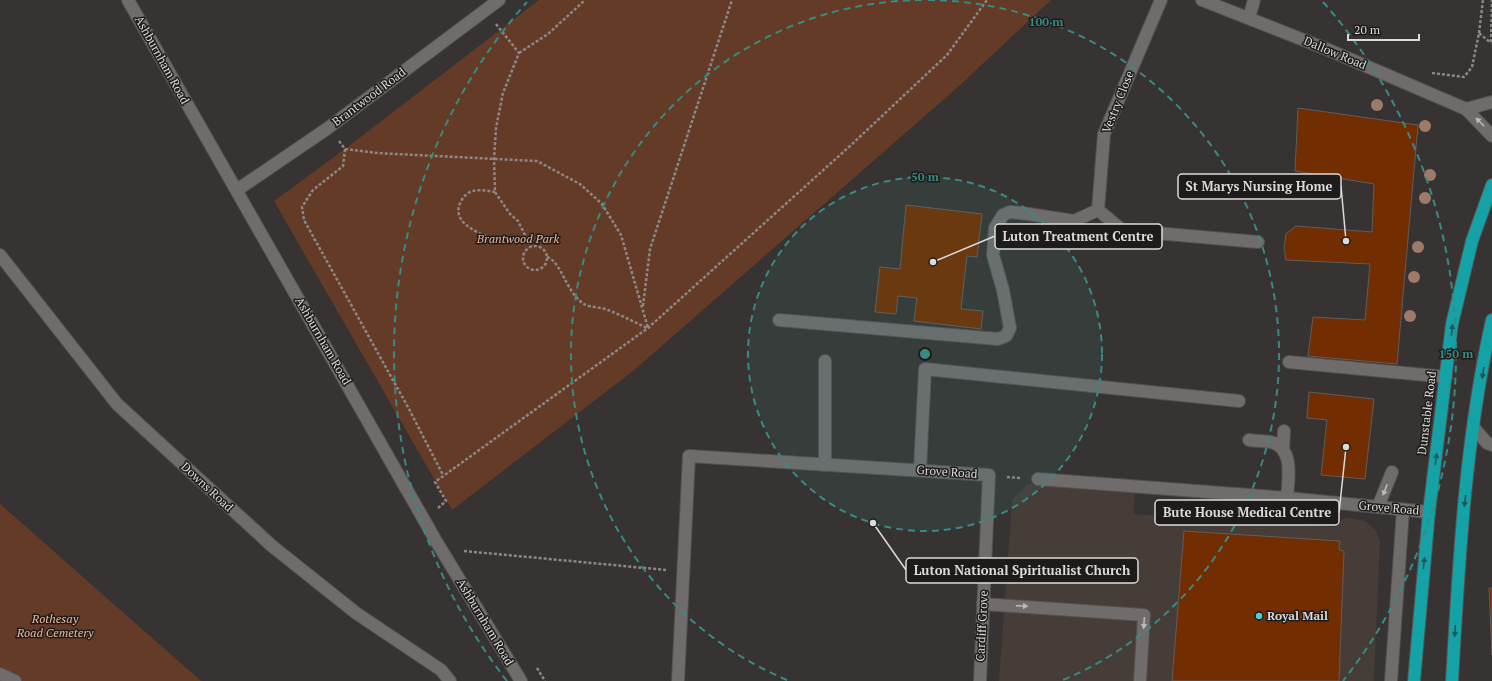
<svg xmlns="http://www.w3.org/2000/svg" width="1492" height="681" font-family="'PT Serif',serif">
	<style>
		.built { fill: #463c38 }
		.green { fill: #643b27 }
		.building { fill: #722e00; stroke: #615d5b }
		.lines { fill: none; stroke-linecap: round; stroke-linejoin: round }
		.lane-casing { stroke: #535150; stroke-width: 14 }
		.street-casing { stroke: #535150; stroke-width: 14 }
		.secondary-casing { stroke: #535150; stroke-width: 14 }
		.highway-casing { stroke: #535150; stroke-width: 14 }
		.path { stroke: #8b8887; stroke-width: 2.5; stroke-dasharray: 3 2; stroke-linecap: butt }
		.lane { stroke: #706c6b; stroke-width: 12 }
		.street { stroke: #706c6b; stroke-width: 12 }
		.secondary { stroke: #706c6b; stroke-width: 12 }
		.highway { stroke: #15a2a7; stroke-width: 12 }
		.tree { fill: #9e7a6a }
		.oneway { fill: #bcbab9 }
		.oneway2 { fill: #19585a }
		.ring { fill: none; stroke: #388a84; stroke-width: 2; stroke-dasharray: 7 5 }
		.poi-dot { fill: #51ccd2; stroke: #1d1c1b; stroke-width: 1.5 }
		.labels { text-anchor: middle; stroke-width: 3; stroke-linejoin: round; paint-order: stroke }
		.street-label { font-size: 12px; fill: #dddbda; stroke: #1d1c1b }
		.park-label { font-size: 12px; font-style: italic; fill: #f3b598; stroke: #1d1c1b }
		.poi-label { font-size: 12px; font-weight: bold; fill: #dddbda; stroke: #1d1c1b; text-anchor: start }
		.centre { fill: #388a84; stroke: #1d1c1b; stroke-width: 2 }
		.ring-label { font-size: 12px; text-anchor: middle; font-weight: bold; fill: #388a84; stroke: #1d1c1b; stroke-width: 3; stroke-linejoin: round; paint-order: stroke }
		.leader { fill: none; stroke: #dddbda; stroke-width: 1.5 }
		.callout-dot { fill: #dddbda; stroke: #1d1c1b; stroke-width: 1.5 }
		.callout { fill: #1d1c1b; stroke: #dddbda; stroke-width: 1.5 }
		.callout-label { font-size: 13px; text-anchor: middle; font-weight: bold; fill: #dddbda }
	</style>
	<rect width="100%" height="100%" fill="#373332"/>
	<!-- built -->
	<path class="built" d="M1028 484 1135 493 1134 514 1335 527 1343 519 1350 518 1365 521 1376 531 1380 541 1374 681H999L1012 500Z"/>
	<!-- green -->
	<g class="green">
		<path d="M539 0H1051L958 87 633 371 452 510 274 201 345 149Z"/>
		<path d="M0 504 201 681H0Z"/>
	</g>
	<!-- building -->
	<g class="building">
		<path d="M1298 108 1418 125 1397 364 1308 356 1313 317 1365 320 1370 264 1286 260 1284 248 1286 234 1296 226 1372 232 1374 184 1295 171Z"/>
		<path d="M906 205 982 214 977 257 967 256 961 309 983 311 981 329 914 321 917 298 898 296 896 314 875 312 880 267 900 269Z"/>
		<path d="M1309 392 1374 399 1365 479 1321 475 1327 420 1307 418Z"/>
		<path d="M1184 531 1340 541 1339 550 1344 551 1339 681H1172Z"/>
		<path d="M1489 588H1492V655Z"/>
	</g>
	<g class="lines">
		<defs>
			<g id="lane">
				<path d="M1249 18 1254 0"/>
				<path d="M779 320 998 339 1006 336 1010 328 1003 290 993 255 995 228 1003 215 1010 212 1029 214"/>
				<path d="M1289 362 1446 377"/>
				<path d="M1249 440C1256 441 1264 441 1271 442 1295 448 1288 480 1287 498"/>
				<path d="M1283 450 1284 431"/>
				<path d="M825 465V361"/>
				<path d="M920 470 925 369 1239 401"/>
				<path d="M1378 507 1392 472"/>
				<path d="M983 604 1144 615 1140 681"/>
				<path d="M0 674 15 681"/>
				<path d="M1391 681 1403 510"/>
			</g>
			<g id="street">
				<path d="M128 0 436 541 521 681"/>
				<path d="M237 190 328 128 499 0"/>
				<path d="M1098 210 1122 230 1258 242"/>
				<path d="M1029 214 1074 221 1098 210 1104 134 1161 0"/>
				<path d="M0 255 117 404 272 546 356 613 441 670 450 681"/>
				<path d="M1474 428 1487 443 1492 445"/>
				<path d="M1038 479 1287 498 1429 512"/>
				<path d="M678 681 689 456 989 475 980 681"/>
			</g>
			<g id="secondary">
				<path d="M1202 0 1324 48 1466 109 1492 136"/>
				<path d="M1466 109 1492 102"/>
			</g>
			<g id="highway">
				<path d="M1414 681 1429 512 1452 324 1472 241 1492 185"/>
				<path d="M1452 681C1459 561 1465 439 1492 320"/>
			</g>
		</defs>
		<!-- lane casing -->
		<use href="#lane" class="lane-casing"/>
		<!-- street casing -->
		<use href="#street" class="street-casing"/>
		<!-- secondary casing -->
		<use href="#secondary" class="secondary-casing"/>
		<!-- highway casing -->
		<use href="#highway" class="highway-casing"/>
		<!-- path -->
		<g class="path">
			<path d="M496 24 519 53 503 93 496 128 494 159 495 192 510 214 518 221 531 247"/>
			<path d="M1479 33 1483 0"/>
			<path d="M1491 42 1492 0"/>
			<path d="M519 53 548 34 585 0"/>
			<path d="M1432 73 1464 77 1472 67 1479 33 1491 43"/>
			<path d="M339 141 345 149 377 153 537 161 580 184 602 204 621 235 648 328"/>
			<path d="M345 149 343 166 313 190 302 207 304 220 409 409 443 475"/>
			<path d="M486 236C472 230 451 220 461 201 464 196 468 192 473 191 480 189 489 191 495 192"/>
			<circle cx="535" cy="258" r="12"/>
			<path d="M547 257C562 262 566 293 584 304 591 308 601 307 608 310 621 315 634 322 647 328"/>
			<path d="M643 306 650 249 732 0"/>
			<path d="M1007 477 1020 478"/>
			<path d="M438 508 446 501 435 482 648 328 850 146 947 55 987 0"/>
			<path d="M464 551 666 570"/>
			<path d="M537 668 545 681"/>
		</g>
		<!-- lane -->
		<use href="#lane" class="lane"/>
		<!-- street -->
		<use href="#street" class="street"/>
		<!-- secondary -->
		<use href="#secondary" class="secondary"/>
		<!-- highway -->
		<use href="#highway" class="highway"/>
	</g>
	<!-- trees -->
	<g class="tree">
		<circle cx="1377" cy="105" r="6"/>
		<circle cx="1425" cy="126" r="6"/>
		<circle cx="1430" cy="175" r="6"/>
		<circle cx="1425" cy="198" r="6"/>
		<circle cx="1418" cy="247" r="6"/>
		<circle cx="1414" cy="277" r="6"/>
		<circle cx="1410" cy="316" r="6"/>
	</g>
	<!-- one-way arrows -->
	<defs><path id="oneway-solid" d="M-6-.8H1V-3.2L6.5 0L1 3.2V.8H-6Z"/></defs>
	<g class="oneway">
		<use href="#oneway-solid" transform="translate(1480 122) rotate(-135)"/>
		<use href="#oneway-solid" transform="translate(1385 490) rotate(111)"/>
		<use href="#oneway-solid" transform="translate(1022 606) rotate(3)"/>
		<use href="#oneway-solid" transform="translate(1144 623) rotate(94)"/>
	</g>
	<g class="oneway2">
		<use href="#oneway-solid" transform="translate(1452 330) rotate(-83)"/>
		<use href="#oneway-solid" transform="translate(1483 373) rotate(99)"/>
		<use href="#oneway-solid" transform="translate(1436 459) rotate(-83)"/>
		<use href="#oneway-solid" transform="translate(1465 501) rotate(97)"/>
		<use href="#oneway-solid" transform="translate(1424 563) rotate(-84)"/>
		<use href="#oneway-solid" transform="translate(1455 631) rotate(93)"/>
	</g>
	<!-- distance rings -->
	<circle cx="925" cy="354" r="177" fill="#388a84" fill-opacity=".12"/>
	<g class="ring">
		<circle cx="925" cy="354" r="177"/>
		<path d="M787 680A354 354 0 0 1 922 0M928 0A354 354 0 0 1 1063 680"/>
		<path d="M507 681A531 531 0 0 1 527 2M1323 2A531 531 0 0 1 1343 681"/>
	</g>
	<!-- markers -->
	<circle class="poi-dot" cx="1259" cy="616" r="4"/>
	<g class="labels">
		<!-- street labels -->
		<g class="street-label">
			<text transform="translate(1335 53) rotate(23)" y="4">Dallow Road</text>
			<text transform="translate(162 60) rotate(61)" y="4">Ashburnham Road</text>
			<text transform="translate(369 97) rotate(-37)" y="4">Brantwood Road</text>
			<text transform="translate(1118 102) rotate(-68)" y="4">Vestry Close</text>
			<text transform="translate(323 341) rotate(60)" y="4">Ashburnham Road</text>
			<text transform="translate(1427 413) rotate(-83)" y="4">Dunstable Road</text>
			<text transform="translate(947 472) rotate(4)" y="4">Grove Road</text>
			<text transform="translate(207 487) rotate(43)" y="4">Downs Road</text>
			<text transform="translate(1389 508) rotate(5)" y="4">Grove Road</text>
			<text transform="translate(485 622) rotate(59)" y="4">Ashburnham Road</text>
			<text transform="translate(982 626) rotate(-87)" y="4">Cardiff Grove</text>
		</g>
		<!-- park labels -->
		<g class="park-label">
			<text x="518" y="243">Brantwood Park</text>
			<text x="55" y="623">Rothesay<tspan x="55" dy="14">Road Cemetery</tspan></text>
		</g>
		<!-- poi labels -->
		<g class="poi-label">
			<text x="1267" y="620">Royal Mail</text>
		</g>
	</g>
	<circle cx="925" cy="354" r="6" class="centre"/>
	<g class="ring-label">
		<text x="1046" y="26">100 m</text>
		<text x="925" y="181">50 m</text>
		<text x="1456" y="358">150 m</text>
	</g>
	<!-- callouts -->
	<path class="leader" d="M1346 241L1341 186M933 262L995 236M1346 447L1339 513M873 523L906 570"/>
	<g class="callout-dot">
		<circle cx="1346" cy="241" r="4"/>
		<circle cx="933" cy="262" r="4"/>
		<circle cx="1346" cy="447" r="4"/>
		<circle cx="873" cy="523" r="4"/>
	</g>
	<g class="callout">
		<rect x="1178" y="174" width="163" height="25" rx="4"/>
		<rect x="995" y="224" width="167" height="25" rx="4"/>
		<rect x="1155" y="500" width="184" height="25" rx="4"/>
		<rect x="906" y="558" width="232" height="25" rx="4"/>
	</g>
	<g class="callout-label">
		<text x="1259" y="191">St Marys Nursing Home</text>
		<text x="1078" y="241">Luton Treatment Centre</text>
		<text x="1247" y="517">Bute House Medical Centre</text>
		<text x="1022" y="575">Luton National Spiritualist Church</text>
	</g>
	<!-- scale -->
	<path d="M1348 34v6h71v-6" fill="none" stroke="#dddbda" stroke-width="2"/>
	<text x="1354" y="34" font-size="12" fill="#dddbda" stroke="#1d1c1b" stroke-width="3" paint-order="stroke">20 m</text>
</svg>
